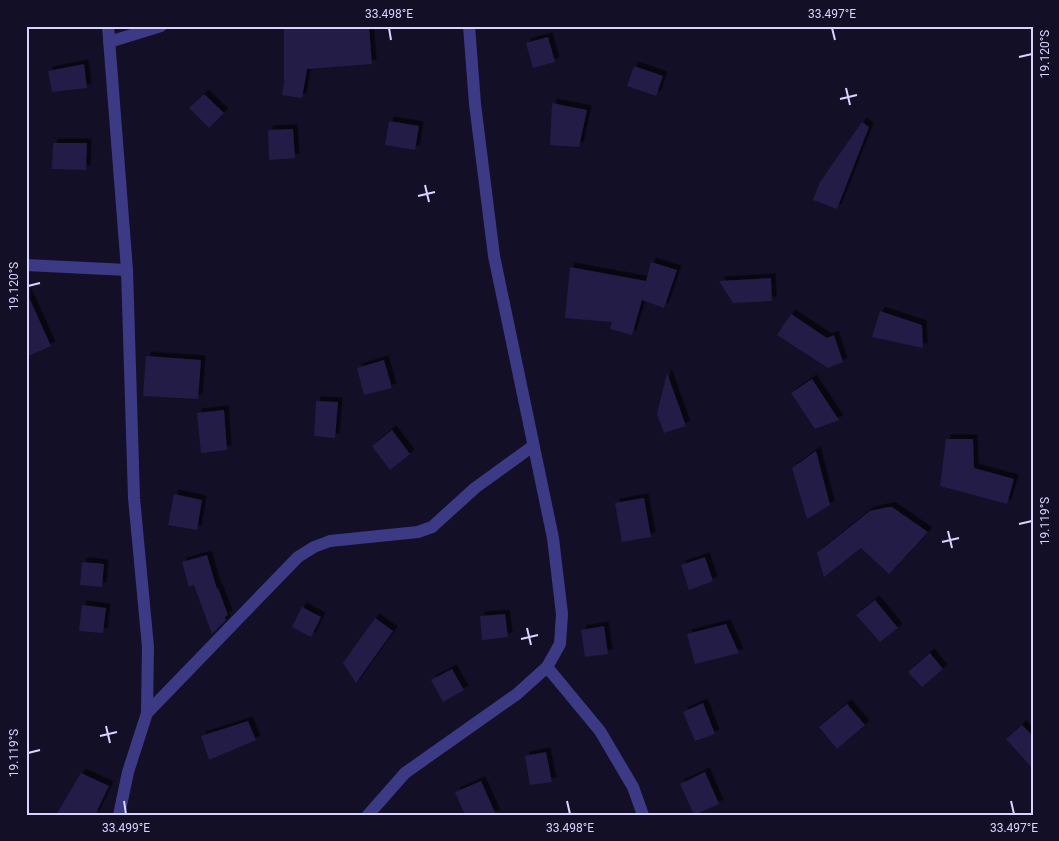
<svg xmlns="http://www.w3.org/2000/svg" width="1059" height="841" font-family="Roboto,sans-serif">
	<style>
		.building { fill: #241b47; filter: url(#shadow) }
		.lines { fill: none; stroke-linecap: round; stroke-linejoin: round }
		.street { stroke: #3d3a85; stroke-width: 12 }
		.ticks { fill: none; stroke: #d9d4ff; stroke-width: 2 }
		.neatline { fill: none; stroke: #d9d4ff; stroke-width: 2 }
		.ticks-label { font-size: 12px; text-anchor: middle; fill: #d9d4ff }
	</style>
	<defs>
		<filter id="shadow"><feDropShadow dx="4.5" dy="-4.5" stdDeviation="0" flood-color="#0009"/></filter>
	</defs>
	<rect width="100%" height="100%" fill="#130f26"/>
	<!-- building -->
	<g class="building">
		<path d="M284 26H369L372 64 307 69 302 98 282 95 284 83Z"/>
		<path d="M548 37 555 62 533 68 526 43Z"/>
		<path d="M84 64 87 88 52 92 48 71Z"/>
		<path d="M634 66 663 76 656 96 627 86Z"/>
		<path d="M204 94 224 113 209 128 189 108Z"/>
		<path d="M552 103 587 110 579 147 550 145Z"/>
		<path d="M389 121 419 126 415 150 385 145Z"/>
		<path d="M862 122 869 127 837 209 813 200 820 182Z"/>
		<path d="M293 129 295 158 269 160 268 130Z"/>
		<path d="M53 143H87L86 170 52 169Z"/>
		<path d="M651 262 677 270 664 308 642 300 632 335 610 329 612 322 565 318 570 267 646 281Z"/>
		<path d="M771 278 772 301 733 303 719 281Z"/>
		<path d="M26 291 51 346 26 357Z"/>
		<path d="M880 311 922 325 923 348 872 337Z"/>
		<path d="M791 314 827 338 834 335 843 362 828 368 777 335Z"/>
		<path d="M146 356 201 360 198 399 143 396Z"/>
		<path d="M384 360 392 388 364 395 357 368Z"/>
		<path d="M667 373 686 426 664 433 657 414Z"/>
		<path d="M812 379 839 420 815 429 791 393Z"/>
		<path d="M316 401 338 402 335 438 314 436Z"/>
		<path d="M224 410 227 450 201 453 197 413Z"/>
		<path d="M392 430 410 454 390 470 372 446Z"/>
		<path d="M946 439H973L974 468 1014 479 1007 504 940 486Z"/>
		<path d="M816 451 830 505 807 519 792 468Z"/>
		<path d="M174 494 202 500 197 530 168 525Z"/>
		<path d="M644 498 651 537 622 542 615 503Z"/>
		<path d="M888 507H892L928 532 889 574 861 548 824 577 817 553 870 511Z"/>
		<path d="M207 555 217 589 218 588 228 615 225 617 226 620 212 634 194 585 189 587 182 562Z"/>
		<path d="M705 557 713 581 689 590 681 565Z"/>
		<path d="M82 562 104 564 102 587 80 585Z"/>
		<path d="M875 600 898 628 880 642 856 615Z"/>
		<path d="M82 605 106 608 103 633 79 631Z"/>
		<path d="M302 607 321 617 311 637 292 627Z"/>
		<path d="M505 614 508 637 482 640 480 616Z"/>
		<path d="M375 618 393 631 356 683 343 663Z"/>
		<path d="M726 624 739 653 695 664 687 634Z"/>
		<path d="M604 626 608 654 585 657 581 630Z"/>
		<path d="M930 653 943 669 922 687 908 672Z"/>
		<path d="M452 669 464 690 443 702 431 680Z"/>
		<path d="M703 703 715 734 695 741 683 712Z"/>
		<path d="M847 704 865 725 837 749 819 727Z"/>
		<path d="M248 721 256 740 209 760 201 736Z"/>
		<path d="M1022 725 1033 736V769L1006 739Z"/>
		<path d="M546 752 552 782 530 785 525 756Z"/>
		<path d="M705 772 719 804 694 815 680 784Z"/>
		<path d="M81 773 109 786 95 815H56Z"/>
		<path d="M481 781 496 815H465L455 792Z"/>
	</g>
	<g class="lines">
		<!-- street -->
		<g class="street">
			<path d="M108 26 127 270 134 498 148 647 147 713 128 772 119 815"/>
			<path d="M109 42 161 26"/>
			<path d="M26 265 127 270"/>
			<path d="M547 667 600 731 633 787 643 815"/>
			<path d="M147 713 298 557 314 547 330 541 418 532 432 527 475 488 533 446"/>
			<path d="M368 815 405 773 517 694 547 667 560 644 562 614 553 538 494 256 475 104 469 26"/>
		</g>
	</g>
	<!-- ticks -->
	<path class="ticks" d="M389 28 391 40M832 28 835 40M1019 57 1032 54M846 88 850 105M840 99 857 95M425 185 429 202M418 196 435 192M28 286 40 283M1019 524 1032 521M948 531 952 548M942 542 959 538M527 628 531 645M521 639 538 635M106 726 110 743M100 736 117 732M28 753 40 750M124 801 126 814M567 801 570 814M1011 801 1014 814"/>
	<!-- border -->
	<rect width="1059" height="841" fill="none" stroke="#130f26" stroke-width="55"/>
	<rect x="28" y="28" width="1004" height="786" class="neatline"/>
	<g class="ticks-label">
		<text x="389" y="18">33.498°E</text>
		<text x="832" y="18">33.497°E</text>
		<text transform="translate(1045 54) rotate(-90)" y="4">19.120°S</text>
		<text transform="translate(14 286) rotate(-90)" y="4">19.120°S</text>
		<text transform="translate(1045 521) rotate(-90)" y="4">19.119°S</text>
		<text transform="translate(14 753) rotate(-90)" y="4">19.119°S</text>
		<text x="126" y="832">33.499°E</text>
		<text x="570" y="832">33.498°E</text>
		<text x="1014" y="832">33.497°E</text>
	</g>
</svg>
